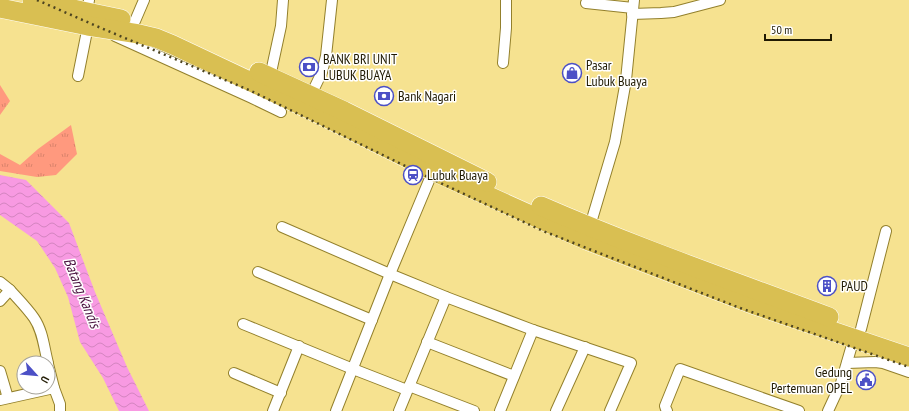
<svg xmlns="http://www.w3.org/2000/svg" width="909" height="411" font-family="'PT Sans Narrow',sans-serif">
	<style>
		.grass { fill: url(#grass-tufts) }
		.water { fill: url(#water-waves) }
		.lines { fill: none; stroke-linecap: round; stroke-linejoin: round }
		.street-casing { stroke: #93802c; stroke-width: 12 }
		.highway-casing { stroke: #fff; stroke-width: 20 }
		.street { stroke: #fff; stroke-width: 10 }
		.highway { stroke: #d9bf52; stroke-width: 19 }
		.rail { stroke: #4d4420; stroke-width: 2.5; stroke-dasharray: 2 4; stroke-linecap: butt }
		.labels { text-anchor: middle; stroke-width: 3; stroke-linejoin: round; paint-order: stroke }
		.poi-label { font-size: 14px; fill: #201a02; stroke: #fff; text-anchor: start }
		.water-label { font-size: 15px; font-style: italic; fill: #4b1341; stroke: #fff }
	</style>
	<defs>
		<pattern id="grass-tufts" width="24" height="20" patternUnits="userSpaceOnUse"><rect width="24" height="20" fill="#ff997e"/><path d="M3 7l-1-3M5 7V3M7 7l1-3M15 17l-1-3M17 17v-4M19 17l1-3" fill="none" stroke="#da836b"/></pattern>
		<pattern id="water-waves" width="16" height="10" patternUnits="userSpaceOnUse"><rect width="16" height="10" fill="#f89ae2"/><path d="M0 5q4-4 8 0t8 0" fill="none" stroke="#d484c0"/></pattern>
	</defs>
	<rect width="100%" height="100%" fill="#f6e290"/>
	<!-- grass -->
	<g class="grass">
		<path d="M0 85 10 101 0 115Z"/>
		<path d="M71 125 77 154 56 175 37 177 0 171V154L20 165 38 149Z"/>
	</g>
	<!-- water -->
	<path class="water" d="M0 175 26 180 69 223 95 292 127 367 149 411H119L103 378 80 342 68 297 55 268 37 241 0 215Z"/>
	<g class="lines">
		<defs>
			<g id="street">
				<path d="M586 3 633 8"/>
				<path d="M632 14 661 13 674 12 720 0"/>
				<path d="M135 21 144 0"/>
				<path d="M115 36 252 98 281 112"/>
				<path d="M503 63 506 28V0"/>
				<path d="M78 76 88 26 87 12 89 0"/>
				<path d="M270 77 281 26 283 0"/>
				<path d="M311 95 322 72 326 56 332 0"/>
				<path d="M590 226 615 142 626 80 634 0"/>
				<path d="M282 227 390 274 446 297 533 330 631 363 610 411"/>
				<path d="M258 272 372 320"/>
				<path d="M0 282 10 290 0 301"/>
				<path d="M10 290C18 299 27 308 34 318 43 331 44 348 48 363"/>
				<path d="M243 324 353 369 407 390"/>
				<path d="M861 329 886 231"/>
				<path d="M427 342 514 376"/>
				<path d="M847 363 875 362 883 363 909 372"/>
				<path d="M0 371 8 398"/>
				<path d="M234 373 281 393"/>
				<path d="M409 386 474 411"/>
				<path d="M54 388 60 404V411"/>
				<path d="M0 400 54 388 48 364"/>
				<path d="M273 411 299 346"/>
				<path d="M336 411 390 274 433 171"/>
				<path d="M399 411 446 297"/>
				<path d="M500 411 533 330"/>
				<path d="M556 411 585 347"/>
				<path d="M667 411 666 409 665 406 680 369 799 411"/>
				<path d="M828 411 841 383 854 338"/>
			</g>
			<g id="highway">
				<path d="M32 0 87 12 121 19"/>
				<path d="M0 8 88 26 139 34 156 38 173 45 315 112 433 171 586 240 752 304 909 357"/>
				<path d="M259 72 344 111 487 182"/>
				<path d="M541 206C635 247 733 281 829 317"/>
			</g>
		</defs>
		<!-- street casing -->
		<use href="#street" class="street-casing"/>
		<!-- highway casing -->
		<use href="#highway" class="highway-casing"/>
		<!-- street -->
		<use href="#street" class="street"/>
		<!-- highway -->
		<use href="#highway" class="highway"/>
		<!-- rail -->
		<path class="rail" d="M37 0 101 28 249 90 430 178 543 231 740 308 909 367"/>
	</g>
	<!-- icons -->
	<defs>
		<symbol id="bank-ring" viewBox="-11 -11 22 22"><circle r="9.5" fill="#fff" stroke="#4c50c6" stroke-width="1.5"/><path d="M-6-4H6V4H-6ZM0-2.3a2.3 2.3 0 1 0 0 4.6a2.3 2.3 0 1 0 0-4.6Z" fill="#4c50c6"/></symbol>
		<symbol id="shop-ring" viewBox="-11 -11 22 22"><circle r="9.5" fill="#fff" stroke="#4c50c6" stroke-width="1.5"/><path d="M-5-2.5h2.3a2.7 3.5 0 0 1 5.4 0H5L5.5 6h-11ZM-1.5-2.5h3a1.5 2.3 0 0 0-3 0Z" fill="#4c50c6"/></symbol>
		<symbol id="station-ring" viewBox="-11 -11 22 22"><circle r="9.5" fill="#fff" stroke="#4c50c6" stroke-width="1.5"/><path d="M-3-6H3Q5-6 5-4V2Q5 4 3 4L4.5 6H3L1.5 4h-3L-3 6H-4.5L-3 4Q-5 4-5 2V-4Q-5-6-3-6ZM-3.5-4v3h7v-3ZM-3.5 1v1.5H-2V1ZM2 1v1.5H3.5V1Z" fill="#4c50c6"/></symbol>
		<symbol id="building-ring" viewBox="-11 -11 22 22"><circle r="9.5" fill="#fff" stroke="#4c50c6" stroke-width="1.5"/><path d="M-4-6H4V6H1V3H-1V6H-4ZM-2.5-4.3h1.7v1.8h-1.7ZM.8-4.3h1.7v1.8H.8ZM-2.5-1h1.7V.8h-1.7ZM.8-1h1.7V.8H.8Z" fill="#4c50c6"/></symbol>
		<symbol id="civic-ring" viewBox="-11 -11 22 22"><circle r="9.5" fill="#fff" stroke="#4c50c6" stroke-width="1.5"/><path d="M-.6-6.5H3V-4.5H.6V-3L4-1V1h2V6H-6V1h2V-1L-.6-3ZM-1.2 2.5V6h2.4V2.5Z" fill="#4c50c6"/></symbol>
	</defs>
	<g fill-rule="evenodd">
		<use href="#bank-ring" x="298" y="56" width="22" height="22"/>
		<use href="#shop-ring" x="561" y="62" width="22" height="22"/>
		<use href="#bank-ring" x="373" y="85" width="22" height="22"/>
		<use href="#station-ring" x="402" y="164" width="22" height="22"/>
		<use href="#building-ring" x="816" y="275" width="22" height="22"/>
		<use href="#civic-ring" x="855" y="369" width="22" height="22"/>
	</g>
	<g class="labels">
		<!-- poi labels -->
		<g class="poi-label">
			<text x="323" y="64">BANK BRI UNIT<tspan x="323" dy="16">LUBUK BUAYA</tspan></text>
			<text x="586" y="70">Pasar<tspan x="586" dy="16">Lubuk Buaya</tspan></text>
			<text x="398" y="101">Bank Nagari</text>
			<text x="427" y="180">Lubuk Buaya</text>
			<text x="841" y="291">PAUD</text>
			<text x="852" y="377" text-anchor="end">Gedung<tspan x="852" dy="16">Pertemuan OPEL</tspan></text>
		</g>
		<!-- water labels -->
		<g class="water-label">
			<text transform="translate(82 293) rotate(68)" y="5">Batang Kandis</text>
		</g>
	</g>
	<!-- north arrow -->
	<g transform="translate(36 375) rotate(117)"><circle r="19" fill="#ffffff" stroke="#a6a39a"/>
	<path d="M0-3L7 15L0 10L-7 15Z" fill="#4c50c6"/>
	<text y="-6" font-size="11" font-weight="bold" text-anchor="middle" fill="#201a02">U</text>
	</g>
	<!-- scale -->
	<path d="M765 34v6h66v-6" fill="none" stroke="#201a02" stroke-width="2"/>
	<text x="771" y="34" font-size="12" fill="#201a02" stroke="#ffffff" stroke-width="3" paint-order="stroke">50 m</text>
</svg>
